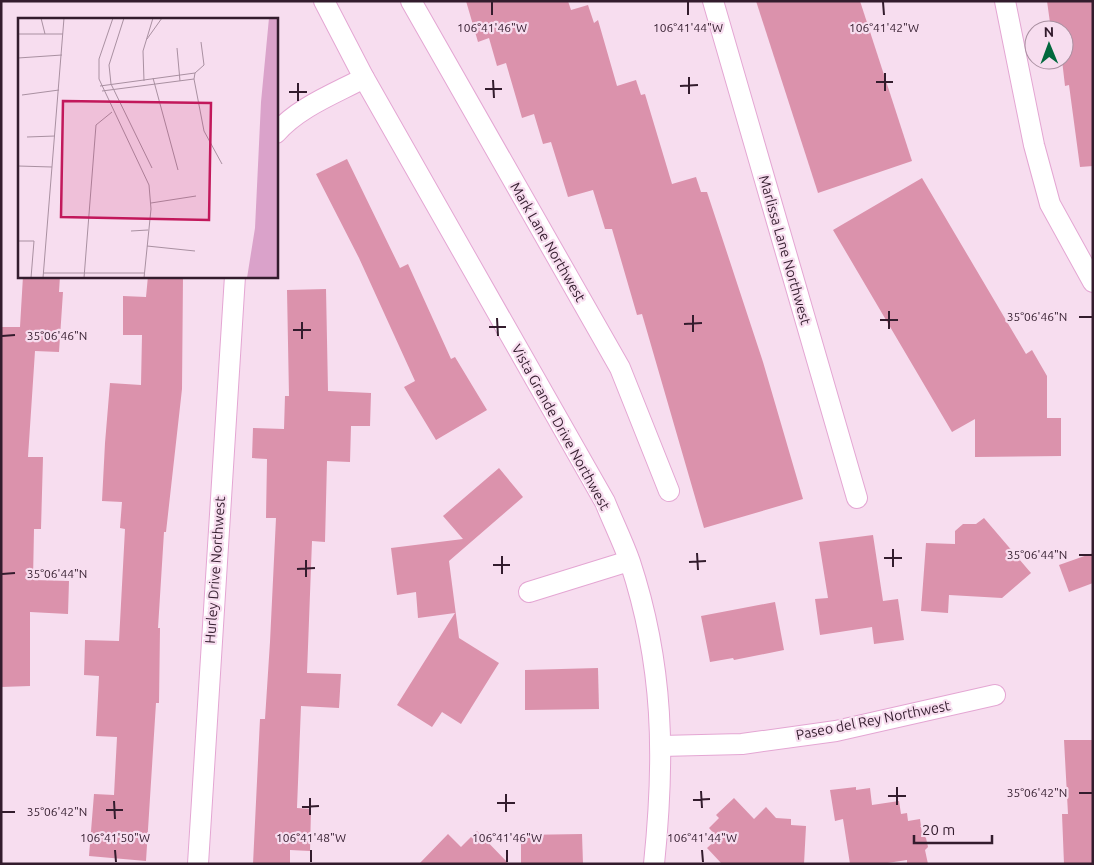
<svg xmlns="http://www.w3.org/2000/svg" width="1094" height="865" font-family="Ubuntu,sans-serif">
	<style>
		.building { fill: #db92ac }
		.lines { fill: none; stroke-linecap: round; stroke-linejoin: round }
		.minor-casing { stroke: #e4a6d3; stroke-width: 22 }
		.minor { stroke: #fff; stroke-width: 20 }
		.ticks { fill: none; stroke: #331c2d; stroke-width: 2 }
		.labels { text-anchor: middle; stroke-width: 4.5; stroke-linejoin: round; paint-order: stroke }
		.street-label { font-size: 14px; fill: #331c2d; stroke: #f7ddef }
		.inset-road { fill: none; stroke: #a990a1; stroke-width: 1 }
		.view { fill: #c2185b; fill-opacity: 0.15; stroke: #c2185b; stroke-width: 2.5 }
		.inset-edge { fill: none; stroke: #331c2d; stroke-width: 2.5 }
		.ticks-label { font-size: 12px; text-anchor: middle; fill: #331c2d; stroke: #f7ddef; stroke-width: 4.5; stroke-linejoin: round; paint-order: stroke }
	</style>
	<rect width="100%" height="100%" fill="#f7ddef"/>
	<!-- building -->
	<g class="building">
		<path d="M466 1H568L571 10 588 5 594 23 598 20 617 86 636 80 641 95 645 94 672 184 696 177 701 192H707L763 362 803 499 704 528 642 314 637 315 612 229H605L593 190 568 197 551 142 543 144 534 114 522 118 506 63 497 66 489 38 478 42Z"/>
		<path d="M756 1H860L912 161 818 193Z"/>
		<path d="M1047 1H1093V166L1080 167 1069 85 1065 86 1062 60H1064V30H1051Z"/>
		<path d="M347 159 400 268 408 264 451 359 455 357 487 410 436 440 404 387 415 381 359 258 316 174Z"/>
		<path d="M922 178 1026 354 1032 350 1047 376V418H1061V456L975 457V419L952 432 833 230Z"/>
		<path d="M23 276H60L59 292H63L59 352 35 351 28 457H43L41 529H34L33 580 69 581 68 614 30 612V686L1 687V327H20Z"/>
		<path d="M148 276H183L182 389 166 532H164L158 628H160L159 703H156L146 861 89 856 94 794 114 795 117 737 96 736 99 676 84 675 85 640 119 641 125 529 120 528 122 502 102 501 105 443 110 383 141 385 142 335H123V296L146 297Z"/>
		<path d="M326 289 328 391 371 393 370 426H351L350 462 327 461 325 542 312 541 307 673 341 674 339 708 301 706 297 808 311 809 310 851 290 850V864H253L260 719H265L270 642 276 518H266L267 459 252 458 253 428 284 429 285 396H289L287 290Z"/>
		<path d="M499 468 523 497 449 561 459 638 499 663 461 724 442 712 432 727 397 705 455 613 418 618 416 592 397 595 391 548 463 539 443 516Z"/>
		<path d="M984 518 1031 573 1002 598 949 595 948 613 921 611 926 543 955 544V531L963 524H976Z"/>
		<path d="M873 535 883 601 898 599 904 640 874 644 872 627 820 635 815 599 828 598 819 542Z"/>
		<path d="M1093 553V583L1069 592 1059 565Z"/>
		<path d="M775 602 784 650 734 660 733 658 710 662 701 616Z"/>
		<path d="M598 668 599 709 525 710V670Z"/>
		<path d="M1064 740H1093V864H1064L1062 814H1068Z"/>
		<path d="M856 787V790L870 788 872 805 899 801 901 814 907 813 908 821 920 819 922 834 926 838 928 847 925 850 928 864H907V860L881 864H850L843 819 835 821 830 790Z"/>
		<path d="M734 798 754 819 766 807 776 818 791 819V825L806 826 804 864H722L707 848 718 838 709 828 719 818 716 815Z"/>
		<path d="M477 831 509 864H419L448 834 461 847Z"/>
		<path d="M582 834 583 864H521V835Z"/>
	</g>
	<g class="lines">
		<defs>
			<g id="minor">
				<path d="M324 1 364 78 605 502C613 522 623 542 630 562 664 665 665 758 654 864"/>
				<path d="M411 1 620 368 669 491"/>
				<path d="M713 1 857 498"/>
				<path d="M1005 1 1034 145 1050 204 1093 282"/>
				<path d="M276 133C299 107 334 94 364 78"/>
				<path d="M529 592 629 561"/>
				<path d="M661 746 742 744 836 731 995 695"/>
				<path d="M198 864 235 276"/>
			</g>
		</defs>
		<!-- minor casing -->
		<use href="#minor" class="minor-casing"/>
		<!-- minor -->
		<use href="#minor" class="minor"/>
	</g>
	<!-- ticks -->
	<path class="ticks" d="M492 2V15M688 2V15M883 2 884 15M885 73V91M689 77V94M493 80 494 98M876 82H893M298 83V101M680 86 698 85M485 89H502M289 92H307M889 311V329M693 315V332M1079 317H1092M497 318 498 336M880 320H898M302 322V339M684 324 702 323M489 327H506M293 330H311M2 336 15 335M893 549V567M697 553 698 570M1079 555H1092M502 556V574M884 558H902M306 560V577M689 562 706 561M493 565H510M297 569 315 568M2 574 15 573M897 787V805M701 791 702 808M1079 793H1092M506 794V812M888 796H906M310 798V815M693 800 710 799M114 801 115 819M497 803H515M302 807 319 806M106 810H123M2 812H15M115 850 116 862M311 850V862M507 850V862M702 850 703 862"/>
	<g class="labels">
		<!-- street labels -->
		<g class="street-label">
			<text transform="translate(548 242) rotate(60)" y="5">Mark Lane Northwest</text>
			<text transform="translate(785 250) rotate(74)" y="5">Marlissa Lane Northwest</text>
			<text transform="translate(561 427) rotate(61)" y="5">Vista Grande Drive Northwest</text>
			<text transform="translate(215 570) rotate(-86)" y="5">Hurley Drive Northwest</text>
			<text transform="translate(873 720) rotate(-11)" y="5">Paseo del Rey Northwest</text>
		</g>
	</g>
	<!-- overview -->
	<g transform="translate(18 18)">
		<rect width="260" height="260" fill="#f7ddef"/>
		<path d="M251 0H260V260H229L237 210 243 84Z" fill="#daa2ca"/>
		<path class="inset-road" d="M23 0 27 16M95 0 81 41V61L131 167 133 191 126 260M106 0 91 47 93 66 134 150M0 16H45M129 21 144 0M183 24 186 47 177 55 176 61 186 113 204 146M159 30 162 63M0 40 44 37M135 60 160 152M126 63 125 33 135 0M82 68 177 55M84 73 176 61M4 77 41 72M9 119 37 118M0 148 34 149M133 185 178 178M113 213 130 212M0 223H16L13 260M129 228 177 233M25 255H126M25 260 46 0M66 260 78 107 94 94"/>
		<path class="view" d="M45 83 193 85 191 202 43 199Z"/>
		<rect width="260" height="260" class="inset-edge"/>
	</g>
	<g class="ticks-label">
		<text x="492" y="32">106°41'46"W</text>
		<text x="688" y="32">106°41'44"W</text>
		<text x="884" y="32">106°41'42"W</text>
		<text x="1037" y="321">35°06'46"N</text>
		<text x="57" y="340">35°06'46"N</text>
		<text x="1037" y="559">35°06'44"N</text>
		<text x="57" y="578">35°06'44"N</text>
		<text x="1037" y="797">35°06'42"N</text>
		<text x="57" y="816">35°06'42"N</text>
		<text x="115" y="842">106°41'50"W</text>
		<text x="311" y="842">106°41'48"W</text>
		<text x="507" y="842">106°41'46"W</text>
		<text x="702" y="842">106°41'44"W</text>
	</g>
	<!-- border -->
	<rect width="1094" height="865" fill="none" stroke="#331c2d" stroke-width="5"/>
	<!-- north arrow -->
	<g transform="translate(1049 45) rotate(359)"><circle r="24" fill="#f7ddef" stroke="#a990a1"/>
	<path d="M0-4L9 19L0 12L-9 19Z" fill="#02683d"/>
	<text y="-8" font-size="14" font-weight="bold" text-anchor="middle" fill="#331c2d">N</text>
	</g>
	<!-- scale -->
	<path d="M914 835v8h78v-8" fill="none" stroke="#331c2d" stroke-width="2.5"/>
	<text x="922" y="835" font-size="15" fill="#331c2d" stroke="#f7ddef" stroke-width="4" paint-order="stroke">20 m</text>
</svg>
